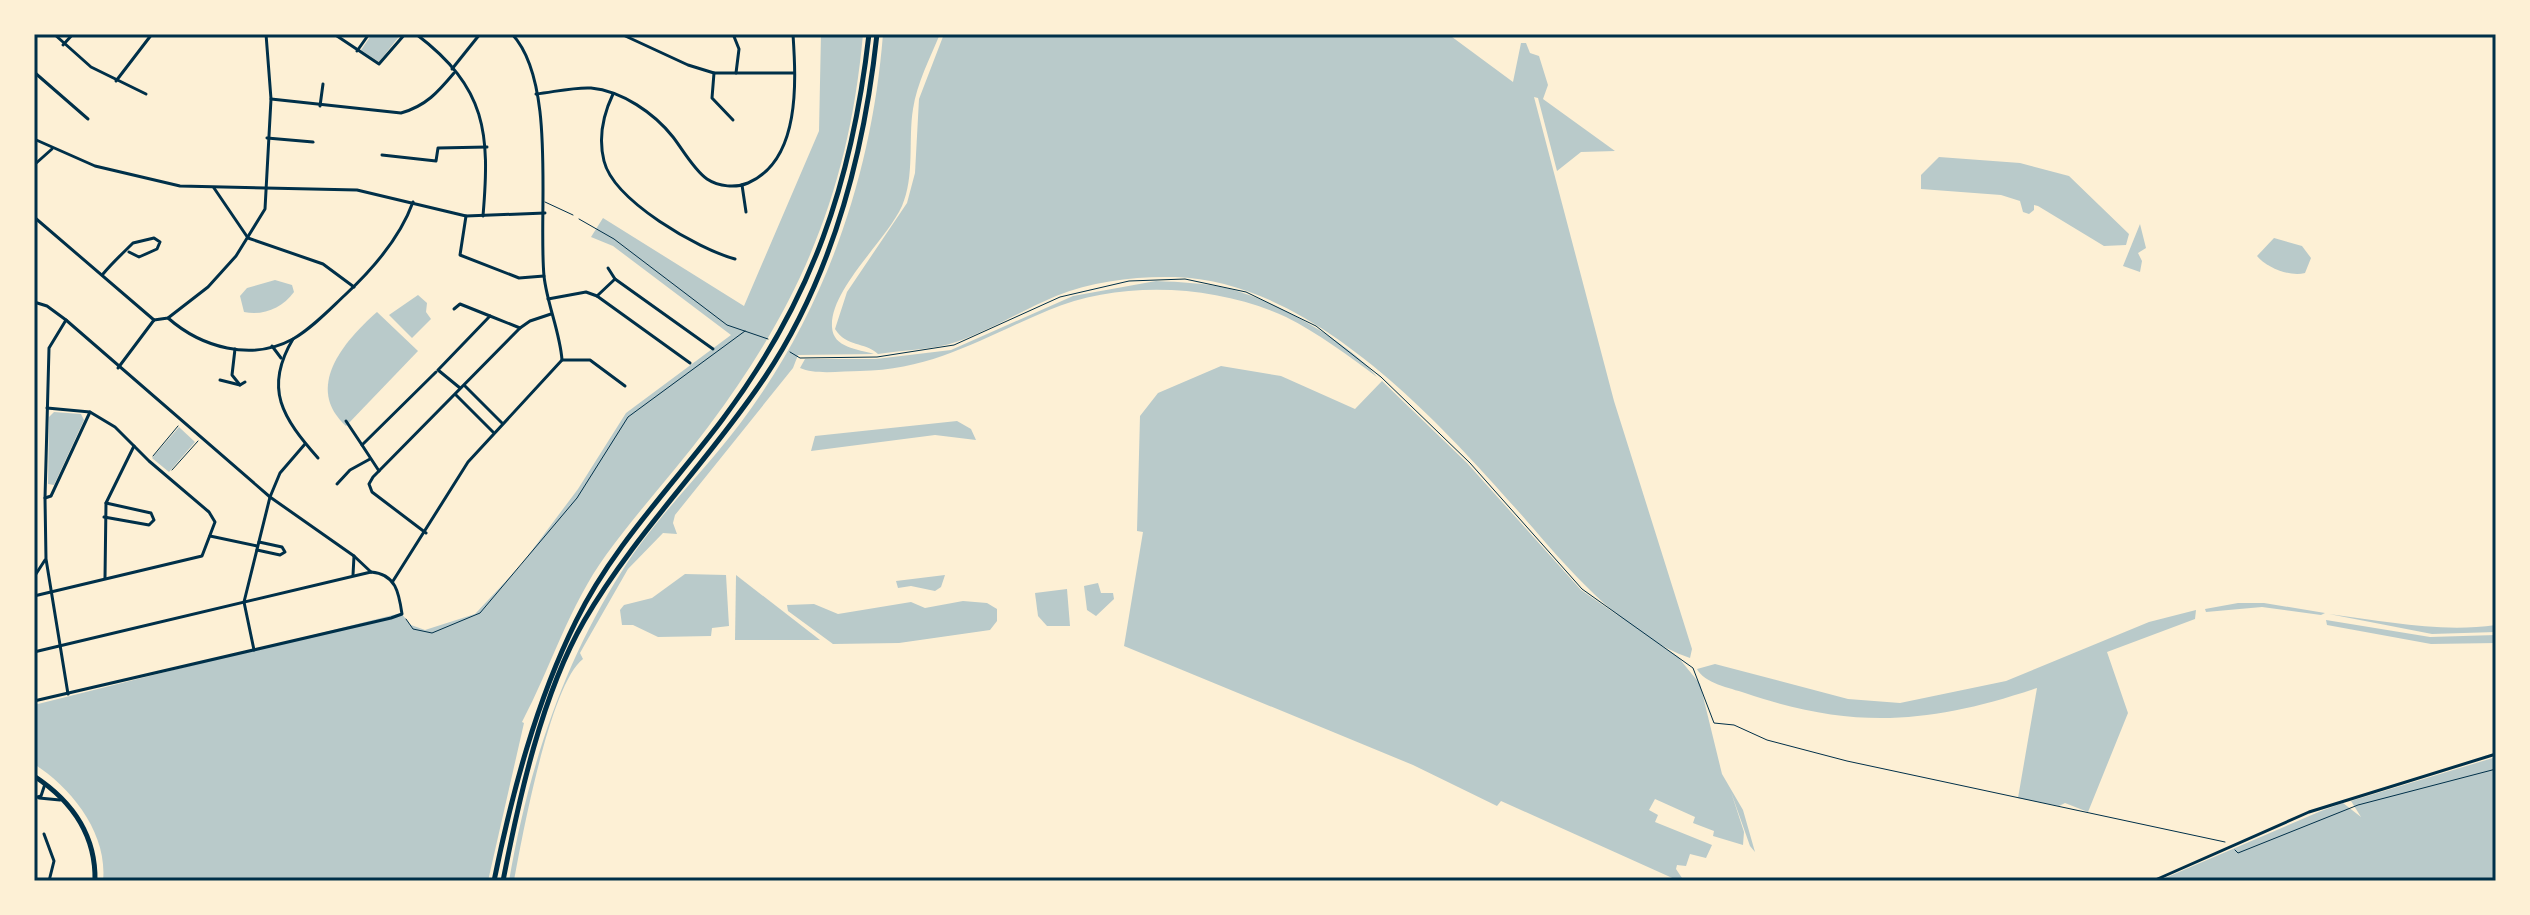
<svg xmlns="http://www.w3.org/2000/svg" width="2530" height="915" font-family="'Playfair Display',serif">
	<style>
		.green { fill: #b9caca }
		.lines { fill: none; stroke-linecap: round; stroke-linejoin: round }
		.path { stroke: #003049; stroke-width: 1 }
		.service { stroke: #003049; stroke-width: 1 }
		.minor { stroke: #003049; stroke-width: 3 }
		.primary { stroke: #003049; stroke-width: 5 }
		.trunk { stroke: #003049; stroke-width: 5 }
		.neatline { fill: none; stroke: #003049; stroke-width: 3 }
	</style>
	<rect width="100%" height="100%" fill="#fdf0d5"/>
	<!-- green -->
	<g class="green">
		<path d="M372 34H401L379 62 361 50Z"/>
		<path d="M821 34H863C849 190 801 303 708 427 675 471 638 511 606 555 569 606 551 667 522 722L524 723 488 881H103C108 834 72 788 34 764V705L401 613 411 625 425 630 475 614 521 565 578 489 626 413 731 335 613 246 591 237 603 218 744 306 819 131Z"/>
		<path d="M883 34H940C930 58 917 83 913 109 908 140 915 176 902 206 886 241 830 289 832 327 833 348 858 349 874 354L798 355 793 368 675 515 673 523 677 534 663 533 628 569 585 644 580 653 583 659C550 684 522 837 514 881H509C528 771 562 665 622 571 655 518 702 474 739 425 825 312 872 175 883 34Z"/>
		<path d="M944 34H1448L1513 82 1521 43H1526L1530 53 1539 56 1548 85 1543 99 1615 151 1581 152 1557 171 1538 98 1534 97 1614 401 1692 649 1690 658C1630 638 1573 575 1533 528 1446 429 1316 281 1175 277 1135 276 1093 281 1056 296 1023 310 990 330 956 342 932 350 903 350 878 354 864 341 847 348 835 329L847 292 907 203 915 173 919 99Z"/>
		<path d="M1939 157 2020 163 2069 176 2129 234 2126 245 2104 246 2038 206 2034 205V210L2029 214 2023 212 2020 201 2001 195 1921 189V175Z"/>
		<path d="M2140 224 2146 248 2138 253 2142 261 2140 272 2123 266Z"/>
		<path d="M2274 238 2302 246 2311 258 2305 273C2290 277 2267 268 2257 256Z"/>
		<path d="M275 280 292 285 294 292C282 308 264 316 244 312L240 296 247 288Z"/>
		<path d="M1156 281C1181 282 1205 283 1230 289 1273 300 1350 342 1377 377 1349 356 1318 333 1286 317 1215 284 1120 280 1049 310 983 337 934 370 860 371 842 371 815 375 800 368L805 359H876L951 350 1073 296Z"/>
		<path d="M418 295 427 303 426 312 431 319 412 338 389 315Z"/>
		<path d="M377 312 418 351 346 426C304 388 343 342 377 312Z"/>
		<path d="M1221 366 1281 376 1355 409 1382 381 1467 463 1581 590 1678 657 1700 684 1722 774 1743 810 1755 852 1750 846 1731 792 1744 832 1743 845 1713 836 1714 831 1693 823 1695 817 1655 799 1649 810 1658 815 1655 822 1712 845 1706 858 1690 854 1686 866 1677 865 1676 869 1684 881H1679L1501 801 1497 806 1413 765 1124 646 1143 532 1137 531 1140 416 1158 393Z"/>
		<path d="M54 412 81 414 84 420 54 485 48 484 49 417Z"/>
		<path d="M957 421 971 429 976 440 935 435 811 451 815 436Z"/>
		<path d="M179 427 195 442 169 472 152 458Z"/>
		<path d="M685 574 726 575 729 626 712 628 711 636 658 637 633 625H622L620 610 624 605 652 598Z"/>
		<path d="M736 575 820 640H735Z"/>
		<path d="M945 575 941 587 935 591 911 586 898 588 896 581Z"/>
		<path d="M1098 583 1101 593H1113L1114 599 1096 616 1087 610 1084 586Z"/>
		<path d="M1067 589 1070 626H1047L1038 616 1035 593Z"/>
		<path d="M963 601 987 603 997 609V621L990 630 899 643 833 644 788 611 787 605 814 604 838 614 911 602 925 608Z"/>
		<path d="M2238 603H2264L2325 613 2321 615 2262 607 2206 612 2205 609Z"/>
		<path d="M2196 610 2195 619 2107 652 2128 713 2088 812 2065 803 2059 806 2018 798 2037 688C1930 724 1853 730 1745 693 1730 688 1704 683 1697 669L1715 664 1848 699 1900 703 2006 681 2149 622Z"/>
		<path d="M2329 614C2385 621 2440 633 2496 625V632L2432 634Z"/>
		<path d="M2326 620 2430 637 2496 635V643L2431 644 2327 625Z"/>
		<path d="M2496 757V881H2158L2321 811 2343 803 2361 817 2351 801Z"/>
	</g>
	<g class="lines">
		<!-- path -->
		<g class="path">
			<path d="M579 219 614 239 727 325 768 339"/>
			<path d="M790 352 800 358 877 357 954 345 1060 297 1129 281 1185 279 1246 292 1316 326 1381 377 1470 463 1582 589 1693 668 1714 723 1734 725 1767 740 1847 761 2225 842"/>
			<path d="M153 456 178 426"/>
			<path d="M172 470 198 441"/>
			<path d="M406 619 413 629 432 633 480 613 577 498 628 417 745 331"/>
			<path d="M2235 850 2238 853 2358 805 2496 769"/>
		</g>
		<!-- service -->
		<path class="service" d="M545 202 573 215"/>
		<!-- minor -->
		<g class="minor">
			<path d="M54 34 91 67 146 94"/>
			<path d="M334 34 379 64 405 34"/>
			<path d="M416 34C487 88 490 133 483 216"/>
			<path d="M621 34 688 65 714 73H794"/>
			<path d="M733 34 739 49 736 73"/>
			<path d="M63 45 73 34"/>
			<path d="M357 51 369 34"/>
			<path d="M452 69 480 34"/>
			<path d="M34 72 88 119"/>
			<path d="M714 73 712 98 733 120"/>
			<path d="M116 81 152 34"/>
			<path d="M536 94C554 92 574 87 591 88 622 91 654 113 673 137 683 150 694 170 707 179 719 187 736 188 748 183 801 160 796 81 793 34"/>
			<path d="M613 94C603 115 598 137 604 161 614 201 698 249 735 259"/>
			<path d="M271 99 401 113C426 106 438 92 454 73"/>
			<path d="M320 106 323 84"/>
			<path d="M267 138 313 142"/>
			<path d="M34 139 95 166 180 186 357 190 466 216 545 213"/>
			<path d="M382 155 436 161 438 148 487 147"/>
			<path d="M34 165 52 149"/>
			<path d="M742 185 746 212"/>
			<path d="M214 188 248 238 323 264 354 287"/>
			<path d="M466 216 460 255 519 278 544 276"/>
			<path d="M34 217 154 320"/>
			<path d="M608 268 615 279"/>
			<path d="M103 274C113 262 124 252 133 243L154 238 160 242 157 249 139 257 129 252"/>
			<path d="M597 296 615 279 713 349"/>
			<path d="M548 299 586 292 597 296 690 363"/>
			<path d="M34 302 47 306 66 320 270 497 354 556 371 572"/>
			<path d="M454 309 460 304 490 316"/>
			<path d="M168 318C201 347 251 362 293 339 312 328 329 310 345 295 373 269 400 238 413 202"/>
			<path d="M66 320 49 348 45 498 46 559 68 694"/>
			<path d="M154 320 168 318 208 287 236 256 265 209 271 99 266 34"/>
			<path d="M293 339C263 389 283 418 318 458"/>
			<path d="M272 346 281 358"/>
			<path d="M235 349 232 375 240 385 245 382"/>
			<path d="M562 360H590L625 386"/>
			<path d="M118 368 154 320"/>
			<path d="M220 380 240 385"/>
			<path d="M465 386 502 423"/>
			<path d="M460 388 438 370 490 316 520 328"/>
			<path d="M456 395 493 432"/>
			<path d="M346 421 362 445"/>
			<path d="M379 471 362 445 436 372"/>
			<path d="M337 484 350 470 370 459"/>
			<path d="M45 498 51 496 90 412"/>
			<path d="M104 517 149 525 154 520 151 513 106 503"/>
			<path d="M426 533 372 492 369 484 373 477 520 328 530 321 551 314"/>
			<path d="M210 536 257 546"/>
			<path d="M257 550 280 555 285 552 282 547 259 542"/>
			<path d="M353 575 354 556"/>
			<path d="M34 577 45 560"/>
			<path d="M105 578 106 503 134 446"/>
			<path d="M393 581 468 462 562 360C560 332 547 304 544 276 538 212 557 82 512 34"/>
			<path d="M34 596 202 556 215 522 209 512 149 461 115 427 90 412 47 408"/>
			<path d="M254 650 244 602 270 497 280 473 305 444"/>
			<path d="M34 652 371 572C396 574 399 593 402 614L391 618 34 701"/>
			<path d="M34 798 41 796 45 784"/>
			<path d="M39 798 60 800"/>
			<path d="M44 834 54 861 49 881"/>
			<path d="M34 881H37"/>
			<path d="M2153 881 2309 812 2496 754"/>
		</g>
		<!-- primary -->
		<path class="primary" d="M34 776C72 801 96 834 95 881"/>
		<!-- trunk -->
		<g class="trunk">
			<path d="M494 881C512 793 536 702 576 621 612 547 673 485 722 420 812 300 852 183 869 34"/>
			<path d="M503 881C519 798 542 694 584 621 635 533 709 461 765 377 833 275 864 155 877 34"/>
		</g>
	</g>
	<!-- border -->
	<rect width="2530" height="915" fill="none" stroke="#fdf0d5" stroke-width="72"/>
	<rect x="36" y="36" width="2458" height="843" class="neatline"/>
</svg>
